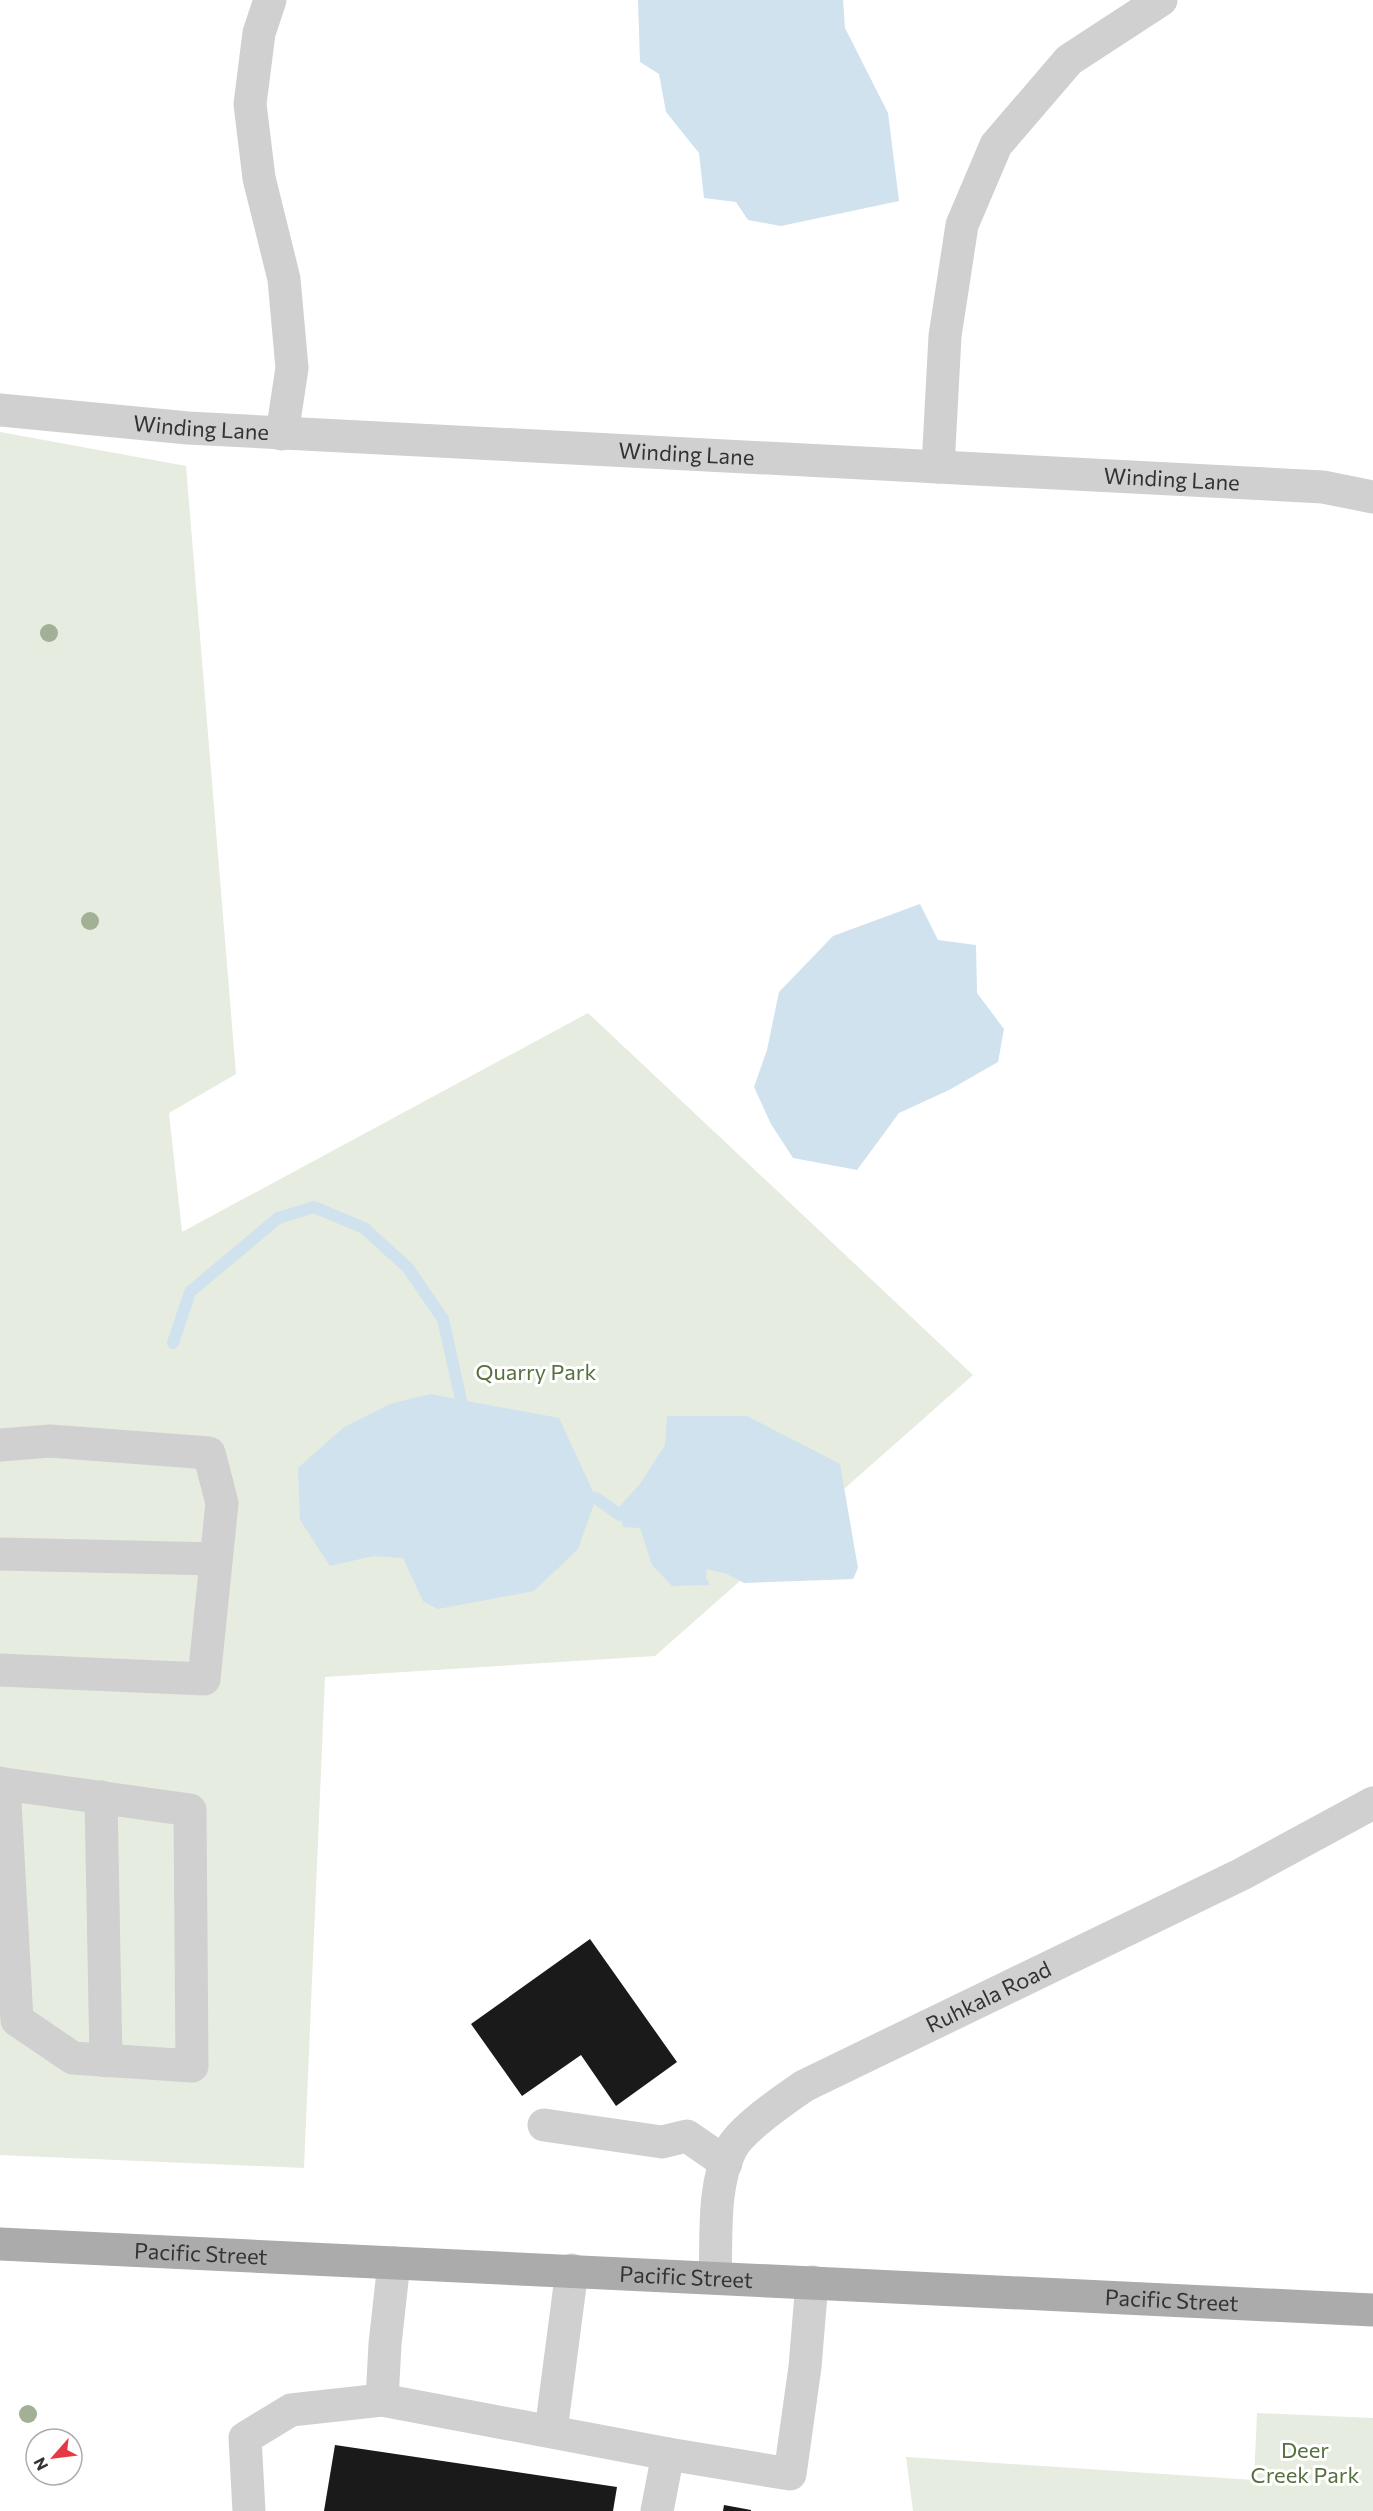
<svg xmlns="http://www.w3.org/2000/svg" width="1373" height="2511" font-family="Commissioner,sans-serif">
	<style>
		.green { fill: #e6ecdf }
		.water { fill: #cfe2ee }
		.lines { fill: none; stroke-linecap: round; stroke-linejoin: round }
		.stream { stroke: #cfe2ee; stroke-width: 12 }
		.building { fill: #1a1a1a }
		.minor { stroke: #d0d0d0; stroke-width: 33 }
		.major { stroke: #ababab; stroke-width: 33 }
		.tree { fill: #a2b095 }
		.labels { text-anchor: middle; stroke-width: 6; stroke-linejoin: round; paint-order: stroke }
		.street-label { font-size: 22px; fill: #333; stroke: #fff }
		.park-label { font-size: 22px; fill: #56703f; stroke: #fff }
	</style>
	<rect width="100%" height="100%" fill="#fff"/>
	<!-- green -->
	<g class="green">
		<path d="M0 432 186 466 236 1074 169 1113 182 1232 588 1013 973 1375 655 1656 325 1677 304 2168 0 2155Z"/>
		<path d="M1257 2413 1373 2418V2511H913L906 2457 1254 2480Z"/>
	</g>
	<!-- water -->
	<g class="water">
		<path d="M638 0H843L845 28 888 113 899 201 781 226 748 220 736 202 704 198 699 153 666 112 659 74 640 62Z"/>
		<path d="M920 904 938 940 976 945 977 993 1004 1029 998 1062 949 1090 899 1113 857 1170 793 1158 771 1124 754 1087 767 1050 779 992 833 936Z"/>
		<path d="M430 1394 559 1418 596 1498 578 1549 534 1591 438 1609 423 1601 403 1558 373 1556 330 1566 300 1520 298 1468 344 1427 390 1404Z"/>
		<path d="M667 1416H747L840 1464 858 1568 853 1579 744 1583 727 1574 707 1569 706 1578 710 1585 672 1586 652 1565 640 1528 623 1527 619 1507 640 1484 665 1445Z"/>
	</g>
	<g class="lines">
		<!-- stream -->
		<g class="stream">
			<path d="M173 1343 190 1292 278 1218 314 1207 364 1228 408 1268 443 1319 461 1400"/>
			<path d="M596 1498 620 1515"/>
		</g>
	</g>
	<!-- building -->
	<g class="building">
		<path d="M590 1939 677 2062 616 2106 581 2055 522 2096 471 2024Z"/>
		<path d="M335 2445 617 2487 613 2511H324Z"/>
		<path d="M724 2505 751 2510V2511H723Z"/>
	</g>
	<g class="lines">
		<!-- minor -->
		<g class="minor">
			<path d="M270 0 259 33 250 104 259 178 284 279 292 368 282 434"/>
			<path id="s1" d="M0 410 188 428 1323 487 1373 497"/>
			<path d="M938 467 945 336 962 225 996 145 1069 60 1161 0"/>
			<path d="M0 1445 50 1441 209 1453 222 1503 204 1679 0 1670"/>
			<path d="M0 1554 216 1559"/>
			<path d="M0 1783 4 1784 190 1810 192 2066 73 2058 17 2020 4 1784"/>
			<path d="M101 1797 106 2061"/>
			<path d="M544 2125 662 2142 687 2136 726 2163"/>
			<path id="s2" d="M715 2277C717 2236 712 2187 731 2149 741 2129 785 2099 804 2086L1242 1874 1373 1803"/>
			<path d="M382 2400 385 2344 394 2263"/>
			<path d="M551 2431 572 2270"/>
			<path d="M668 2454 790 2474 805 2367 812 2282"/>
			<path d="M249 2511 245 2438 291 2410 382 2400 668 2454 657 2511"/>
		</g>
		<!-- major -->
		<path class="major" id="s3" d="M0 2244 1373 2310"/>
	</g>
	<!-- trees -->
	<g class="tree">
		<circle cx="49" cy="633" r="9"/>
		<circle cx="90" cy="921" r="9"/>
		<circle cx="28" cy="2414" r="9"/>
	</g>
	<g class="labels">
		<!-- street labels -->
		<g class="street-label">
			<text dy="8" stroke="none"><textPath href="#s1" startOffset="202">Winding Lane</textPath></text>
			<text dy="8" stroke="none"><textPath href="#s1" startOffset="688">Winding Lane</textPath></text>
			<text dy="8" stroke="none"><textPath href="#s1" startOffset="1174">Winding Lane</textPath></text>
			<text dy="8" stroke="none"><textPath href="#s2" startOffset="432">Ruhkala Road</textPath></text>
			<text dy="8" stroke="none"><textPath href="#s3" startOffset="201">Pacific Street</textPath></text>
			<text dy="8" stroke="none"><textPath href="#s3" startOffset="687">Pacific Street</textPath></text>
			<text dy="8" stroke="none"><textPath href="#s3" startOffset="1173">Pacific Street</textPath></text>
		</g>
		<!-- park labels -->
		<g class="park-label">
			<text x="536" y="1380">Quarry Park</text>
			<text x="1305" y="2458">Deer<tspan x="1305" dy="25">Creek Park</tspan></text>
		</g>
	</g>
	<!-- north arrow -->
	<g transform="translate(54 2457) rotate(242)"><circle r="28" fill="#ffffff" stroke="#adadad" stroke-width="1.5"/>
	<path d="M0-4.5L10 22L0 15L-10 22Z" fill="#e63946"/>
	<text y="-9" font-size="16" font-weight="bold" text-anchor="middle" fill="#333333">N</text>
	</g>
</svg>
